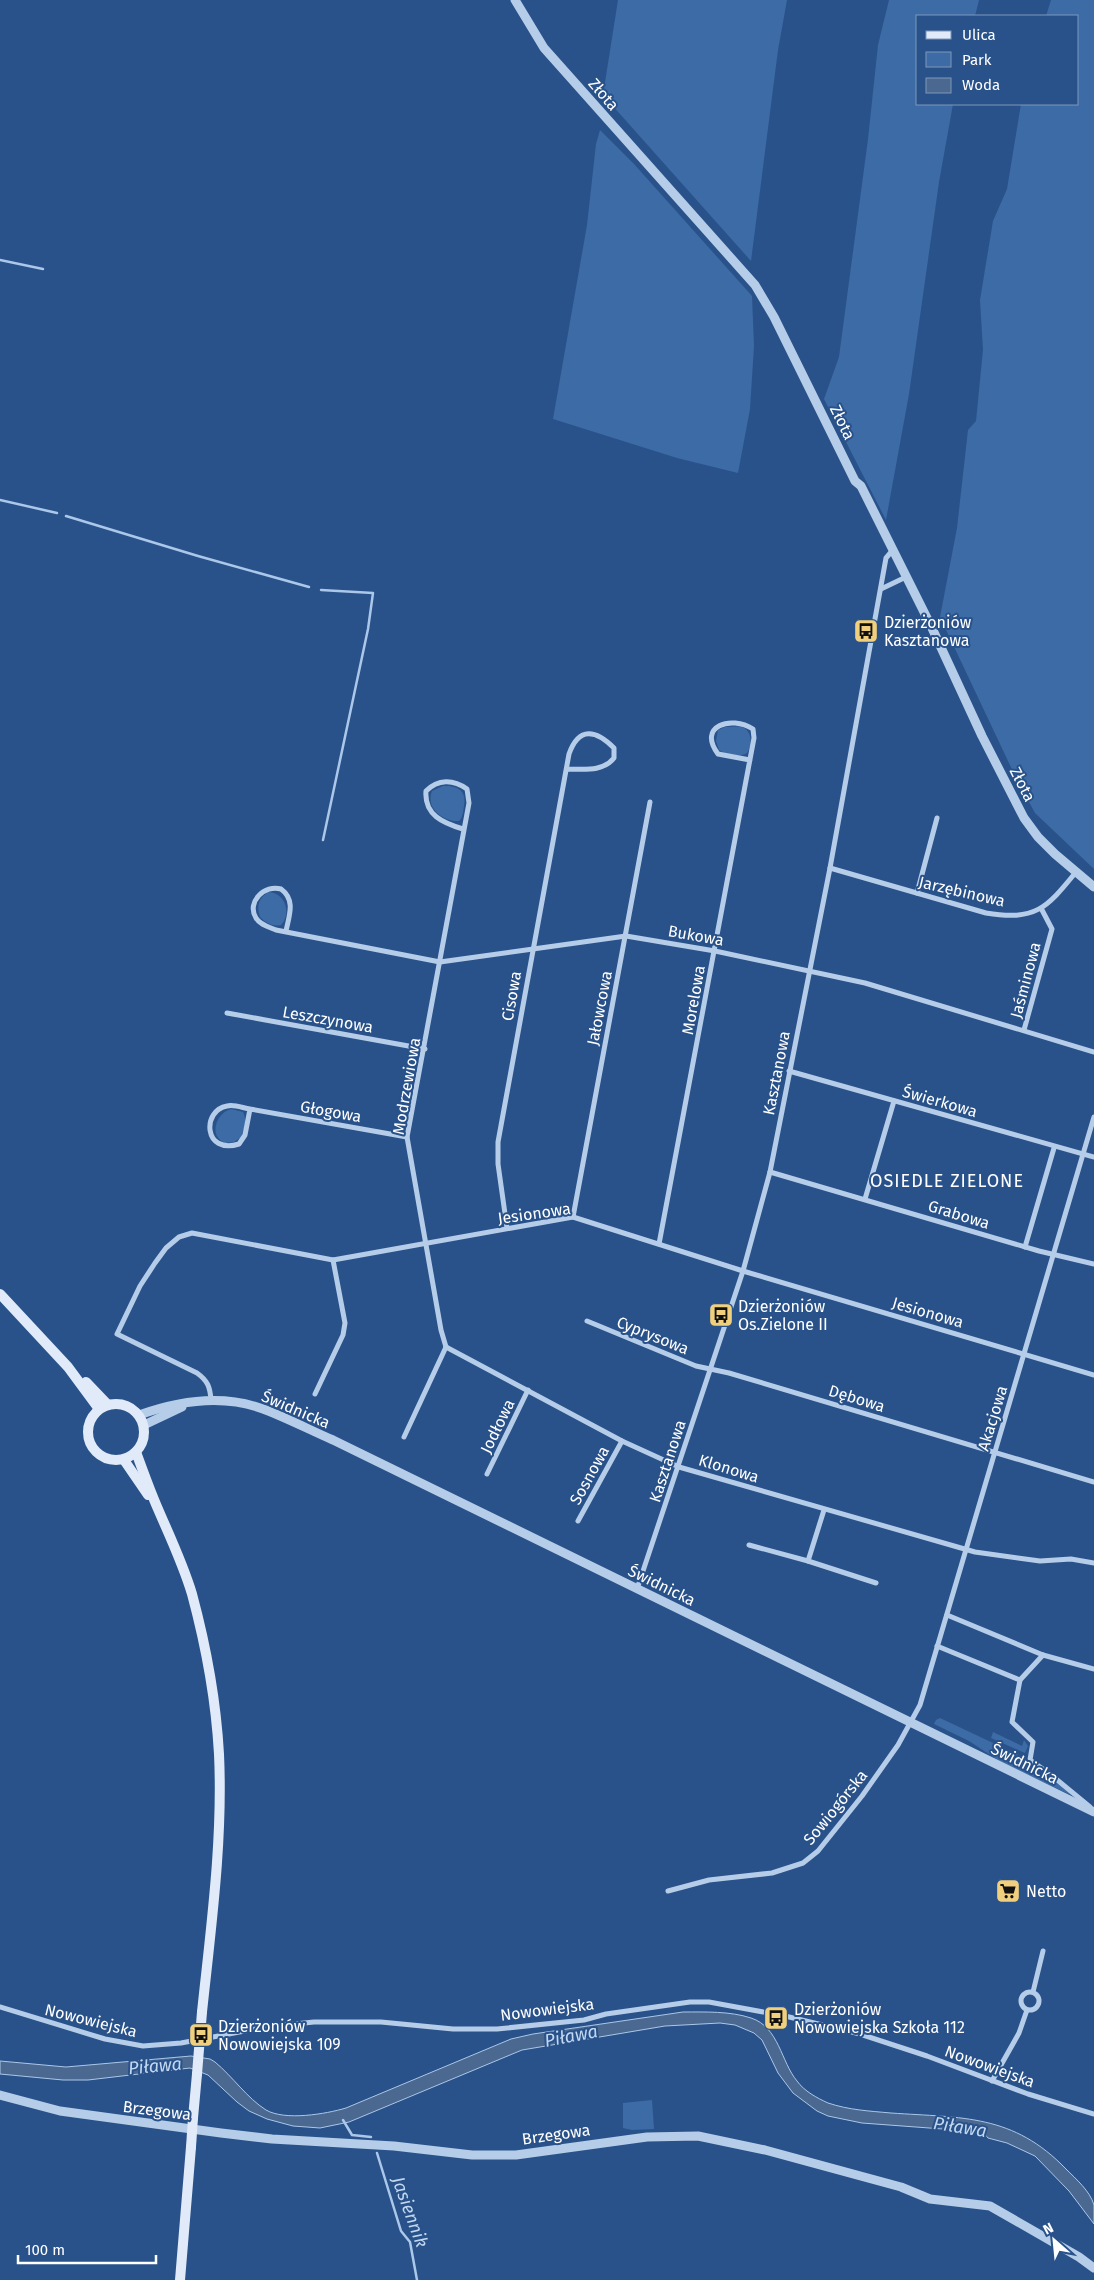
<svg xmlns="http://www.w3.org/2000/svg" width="1094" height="2280" font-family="'Fira Sans',sans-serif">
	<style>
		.green { fill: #3d6ba6 }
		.water { fill: #4b6890; stroke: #abc7e9 }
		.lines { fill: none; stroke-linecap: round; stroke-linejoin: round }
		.stream { stroke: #abc7e9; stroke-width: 2.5 }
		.minor { stroke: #b6cde9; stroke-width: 5 }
		.tertiary { stroke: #b6cde9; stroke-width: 9 }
		.secondary { stroke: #e0eaf8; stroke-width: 10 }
		.secondary-bridge { stroke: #e0eaf8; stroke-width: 10 }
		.labels { text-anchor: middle; stroke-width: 4; stroke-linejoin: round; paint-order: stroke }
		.street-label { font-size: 16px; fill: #fff; stroke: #29528a }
		.poi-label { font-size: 16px; fill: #fff; stroke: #29528a; text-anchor: start }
		.neighbourhood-label { font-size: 18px; letter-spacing: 1px; fill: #fff; stroke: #29528a }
		.water-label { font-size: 18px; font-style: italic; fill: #c2d7f0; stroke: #29528a }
	</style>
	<rect width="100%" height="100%" fill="#29528a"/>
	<!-- green -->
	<g class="green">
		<path d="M618 0H787L778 50 751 261 603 95Z"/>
		<path d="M889 0H979L975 16H918V104H953L939 182 909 394 886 520 824 399 839 357 868 139 878 45Z"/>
		<path d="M1051 0H1094V869L1035 813 1017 780 940 617 957 528 968 430 976 421 983 350 980 300 993 221 1007 189 1021 104H1078V16H1046Z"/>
		<path d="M600 130 634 164 752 296 754 346 750 409 738 473 677 458 553 419 587 225 596 144Z"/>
		<path d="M725 727C730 727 737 726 742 727 753 731 752 746 747 753 738 758 727 755 719 750L716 741 718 730Z"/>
		<path d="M443 786C458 785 467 791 464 806 463 812 463 817 459 821 444 822 425 809 432 791Z"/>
		<path d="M269 892C285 893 292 913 281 925 272 927 266 923 260 917 256 906 259 897 269 892Z"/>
		<path d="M231 1109 243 1112C247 1120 245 1130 240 1138L234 1142 225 1143C208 1136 216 1113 231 1109Z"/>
		<path d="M940 1718 1025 1758C1030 1775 1061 1780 1071 1795L1004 1764 969 1741 934 1724 936 1720Z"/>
		<path d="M993 1732 1022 1746 1024 1740 1028 1746 1025 1753 991 1738Z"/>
		<path d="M652 2100 654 2129 632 2130 623 2128V2103Z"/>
	</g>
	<!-- water -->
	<path class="water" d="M683 2012C705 2012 730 2011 751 2018 779 2027 781 2062 797 2081 804 2091 817 2098 828 2103 849 2110 869 2111 891 2113 963 2118 1013 2114 1066 2169 1076 2179 1090 2191 1094 2205 1094 2210 1094 2219 1094 2224L1069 2191 1035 2156 1007 2143 988 2138 983 2132 862 2123 828 2116 817 2111 793 2093 778 2073 762 2040 754 2033 735 2025 720 2023 665 2026 522 2050 349 2122 320 2128 293 2126 267 2119 249 2111 237 2102 208 2075 190 2068 88 2080H63L0 2074V2061L66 2067 191 2056 210 2059 215 2062C233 2077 247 2098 266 2110 285 2121 326 2114 346 2108L511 2039 533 2034Z"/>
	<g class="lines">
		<!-- stream -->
		<g class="stream">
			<path d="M0 260 43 269"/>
			<path d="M0 500 57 513"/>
			<path d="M66 516 198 556 309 587"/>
			<path d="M321 590 373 593 368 629 323 840"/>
			<path d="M343 2120 352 2135 371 2137"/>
			<path d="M377 2153 401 2231 410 2242 417 2280"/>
		</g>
		<!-- minor -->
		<g class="minor">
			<path d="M881 589 906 577"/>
			<path d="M830 868 986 913C1035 921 1046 909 1076 872"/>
			<path d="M917 893 937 818"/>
			<path d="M286 931C289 916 296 900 281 889 265 884 246 902 256 918 260 925 269 927 276 930L440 962 626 936 715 951 865 983 1094 1052"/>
			<path d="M227 1013 425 1049"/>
			<path d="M1024 1030 1052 929 1042 910"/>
			<path d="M789 1071 1094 1157"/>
			<path d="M250 1109 245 1135 239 1144C203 1155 202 1110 227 1106 234 1104 243 1108 250 1109L407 1137"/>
			<path d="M770 1172 1039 1251 1094 1264"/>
			<path d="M865 1199 894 1101"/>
			<path d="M573 1217 650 802"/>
			<path d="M507 1228 498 1164V1142L569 754C579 726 596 730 614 748V758C603 772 584 769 568 769"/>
			<path d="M659 1244 754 738 753 729C731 715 697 726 718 754L750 760"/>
			<path d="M1025 1247 1054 1148"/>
			<path d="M587 1321 696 1366 729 1373 1094 1482"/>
			<path d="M446 1347 622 1441 679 1467 975 1552 1040 1561 1071 1559 1094 1563"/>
			<path d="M446 1347 441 1330 407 1137 469 803 467 789C453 779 438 779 426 791 424 815 443 823 463 829"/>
			<path d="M315 1394 343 1335 345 1323 333 1260"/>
			<path d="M211 1400C210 1387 208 1381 197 1373L117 1334 140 1286 155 1263 166 1248 179 1237 192 1233 333 1260 573 1217 743 1271 1094 1375"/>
			<path d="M404 1437 446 1347"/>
			<path d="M487 1474 528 1390"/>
			<path d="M578 1521 622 1441"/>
			<path d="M749 1545 808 1561 876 1583"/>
			<path d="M808 1561 824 1510"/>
			<path d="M637 1589 743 1271 770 1172 830 868 886 558 892 551"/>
			<path d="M947 1615 1043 1655 1094 1669"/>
			<path d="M937 1646 1020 1680 1012 1722 1033 1742 1030 1760 1050 1774 1090 1807"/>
			<path d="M1020 1680 1043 1655"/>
			<path d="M668 1891 709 1880 772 1873 803 1863 818 1851 862 1796 898 1745 920 1705 1094 1117"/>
			<circle cx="1030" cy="2001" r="9"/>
			<path d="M1033 1992 1043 1951"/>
			<path d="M0 2007 105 2039 143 2046 181 2043 266 2027 314 2022H381L453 2029H497L584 2020 606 2014 690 2002H709L785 2016 860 2034 927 2056 1028 2094 1094 2114"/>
			<path d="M992 2081 1019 2033 1027 2010"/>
		</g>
		<!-- tertiary -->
		<g class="tertiary">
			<path d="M515 0 544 48 755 285 774 317 855 481 861 486 932 628 982 736 1024 818 1038 837 1055 854 1094 887"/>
			<path d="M139 1415C178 1401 223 1394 263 1409 287 1418 310 1430 333 1440L1094 1812"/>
			<path d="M144 1425 182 1407"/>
			<path d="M0 2095 60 2111 221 2133 272 2139 394 2146 472 2155H516L647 2137 698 2136 765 2150 901 2187 930 2199 990 2206 1079 2257 1094 2268"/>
		</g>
		<!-- secondary -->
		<g class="secondary">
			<path d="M0 1294 68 1367 99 1409"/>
			<path d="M86 1382 108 1405"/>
			<circle cx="116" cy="1432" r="28"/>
			<path d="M136 1452C143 1471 150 1491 158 1509 170 1537 183 1564 192 1594 206 1646 216 1700 219 1754 223 1840 211 1927 202 2012"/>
			<path d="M124 1460 148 1495"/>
			<path d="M193 2118 197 2074"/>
			<path d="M180 2280 191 2147"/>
		</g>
		<!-- secondary-bridge -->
		<g class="secondary-bridge">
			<path d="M197 2074 202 2012"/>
			<path d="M191 2147 193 2118"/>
		</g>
	</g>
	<!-- icons -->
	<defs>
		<symbol id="bus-square" viewBox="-11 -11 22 22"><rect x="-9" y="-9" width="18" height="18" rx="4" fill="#f0d07d" stroke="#29528a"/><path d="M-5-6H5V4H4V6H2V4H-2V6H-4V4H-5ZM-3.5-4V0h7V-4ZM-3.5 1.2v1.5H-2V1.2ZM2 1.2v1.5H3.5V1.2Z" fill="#111"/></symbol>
		<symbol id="supermarket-square" viewBox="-11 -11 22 22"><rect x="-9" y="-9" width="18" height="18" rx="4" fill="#f0d07d" stroke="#29528a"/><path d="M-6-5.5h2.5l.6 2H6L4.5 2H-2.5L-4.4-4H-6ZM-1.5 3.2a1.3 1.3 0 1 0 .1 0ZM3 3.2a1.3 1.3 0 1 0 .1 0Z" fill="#111"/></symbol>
	</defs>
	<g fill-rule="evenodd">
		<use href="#bus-square" x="852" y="617" width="28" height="28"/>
		<use href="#bus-square" x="707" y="1301" width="28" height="28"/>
		<use href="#supermarket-square" x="994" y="1877" width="28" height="28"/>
		<use href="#bus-square" x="762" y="2004" width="28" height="28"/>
		<use href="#bus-square" x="187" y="2021" width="28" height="28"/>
	</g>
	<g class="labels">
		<!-- street labels -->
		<g class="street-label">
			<text transform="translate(604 94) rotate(49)" y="6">Złota</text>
			<text transform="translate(843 422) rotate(64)" y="6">Złota</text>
			<text transform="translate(1023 784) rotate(63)" y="6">Złota</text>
			<text transform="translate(962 891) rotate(13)" y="6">Jarzębinowa</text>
			<text transform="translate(696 935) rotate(10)" y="6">Bukowa</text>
			<text transform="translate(1025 980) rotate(-75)" y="6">Jaśminowa</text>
			<text transform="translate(511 996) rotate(-80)" y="6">Cisowa</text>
			<text transform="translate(693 1000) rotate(-80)" y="6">Morelowa</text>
			<text transform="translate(599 1008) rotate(-79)" y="6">Jałowcowa</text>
			<text transform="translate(328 1019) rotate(10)" y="6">Leszczynowa</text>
			<text transform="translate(776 1073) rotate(-79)" y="6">Kasztanowa</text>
			<text transform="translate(406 1086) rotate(-80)" y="6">Modrzewiowa</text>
			<text transform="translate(940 1101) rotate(16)" y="6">Świerkowa</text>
			<text transform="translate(331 1111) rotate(10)" y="6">Głogowa</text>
			<text transform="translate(534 1213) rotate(-8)" y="6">Jesionowa</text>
			<text transform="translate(959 1214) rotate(17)" y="6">Grabowa</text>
			<text transform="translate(928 1312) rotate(16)" y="6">Jesionowa</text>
			<text transform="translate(653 1335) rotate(22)" y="6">Cyprysowa</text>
			<text transform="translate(857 1398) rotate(17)" y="6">Dębowa</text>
			<text transform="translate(296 1409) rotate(23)" y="6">Świdnicka</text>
			<text transform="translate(992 1418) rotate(-73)" y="6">Akacjowa</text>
			<text transform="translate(497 1426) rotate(-64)" y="6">Jodłowa</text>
			<text transform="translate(667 1461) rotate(-72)" y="6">Kasztanowa</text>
			<text transform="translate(729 1468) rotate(17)" y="6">Klonowa</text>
			<text transform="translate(589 1475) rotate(-61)" y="6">Sosnowa</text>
			<text transform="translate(662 1585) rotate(26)" y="6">Świdnicka</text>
			<text transform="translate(1025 1763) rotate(26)" y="6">Świdnicka</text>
			<text transform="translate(835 1807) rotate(-51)" y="6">Sowiogórska</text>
			<text transform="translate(547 2009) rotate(-7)" y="6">Nowowiejska</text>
			<text transform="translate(91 2020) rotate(14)" y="6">Nowowiejska</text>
			<text transform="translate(990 2066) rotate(20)" y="6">Nowowiejska</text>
			<text transform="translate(157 2110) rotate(7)" y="6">Brzegowa</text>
			<text transform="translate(556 2134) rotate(-8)" y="6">Brzegowa</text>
		</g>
		<!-- poi labels -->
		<g class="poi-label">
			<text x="884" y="628">Dzierżoniów<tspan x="884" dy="18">Kasztanowa</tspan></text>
			<text x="738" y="1312">Dzierżoniów<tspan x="738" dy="18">Os.Zielone II</tspan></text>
			<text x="1026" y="1897">Netto</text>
			<text x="794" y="2015">Dzierżoniów<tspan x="794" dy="18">Nowowiejska Szkoła 112</tspan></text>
			<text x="218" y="2032">Dzierżoniów<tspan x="218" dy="18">Nowowiejska 109</tspan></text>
		</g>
		<!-- neighbourhood labels -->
		<g class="neighbourhood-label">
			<text x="947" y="1187">OSIEDLE ZIELONE</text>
		</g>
		<!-- water labels -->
		<g class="water-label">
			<text transform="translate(571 2036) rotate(-11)" y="6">Piława</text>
			<text transform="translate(155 2066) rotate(-5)" y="6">Piława</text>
			<text transform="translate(960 2127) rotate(9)" y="6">Piława</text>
			<text transform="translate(410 2212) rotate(70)" y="6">Jasiennik</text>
		</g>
	</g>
	<!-- legend -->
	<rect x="916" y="15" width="162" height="90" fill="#29528a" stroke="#7f97b9"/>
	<rect x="926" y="31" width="25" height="8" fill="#e0eaf8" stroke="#7f97b9"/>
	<text x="962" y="40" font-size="15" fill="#ffffff">Ulica</text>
	<rect x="926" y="52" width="25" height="15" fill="#3d6ba6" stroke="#7f97b9"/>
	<text x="962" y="65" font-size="15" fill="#ffffff">Park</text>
	<rect x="926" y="78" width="25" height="15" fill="#4b6890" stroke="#7f97b9"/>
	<text x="962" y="90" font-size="15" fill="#ffffff">Woda</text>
	<!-- north arrow -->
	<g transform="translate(1054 2240) rotate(333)" stroke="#29528a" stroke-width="4" paint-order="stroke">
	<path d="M0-4L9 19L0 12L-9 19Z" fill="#ffffff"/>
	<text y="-8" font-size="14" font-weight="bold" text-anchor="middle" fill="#ffffff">N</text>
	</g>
	<!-- scale -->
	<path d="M18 2255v8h138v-8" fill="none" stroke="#ffffff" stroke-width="2.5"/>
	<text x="25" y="2255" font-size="15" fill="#ffffff" stroke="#29528a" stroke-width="4" paint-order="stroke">100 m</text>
</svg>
